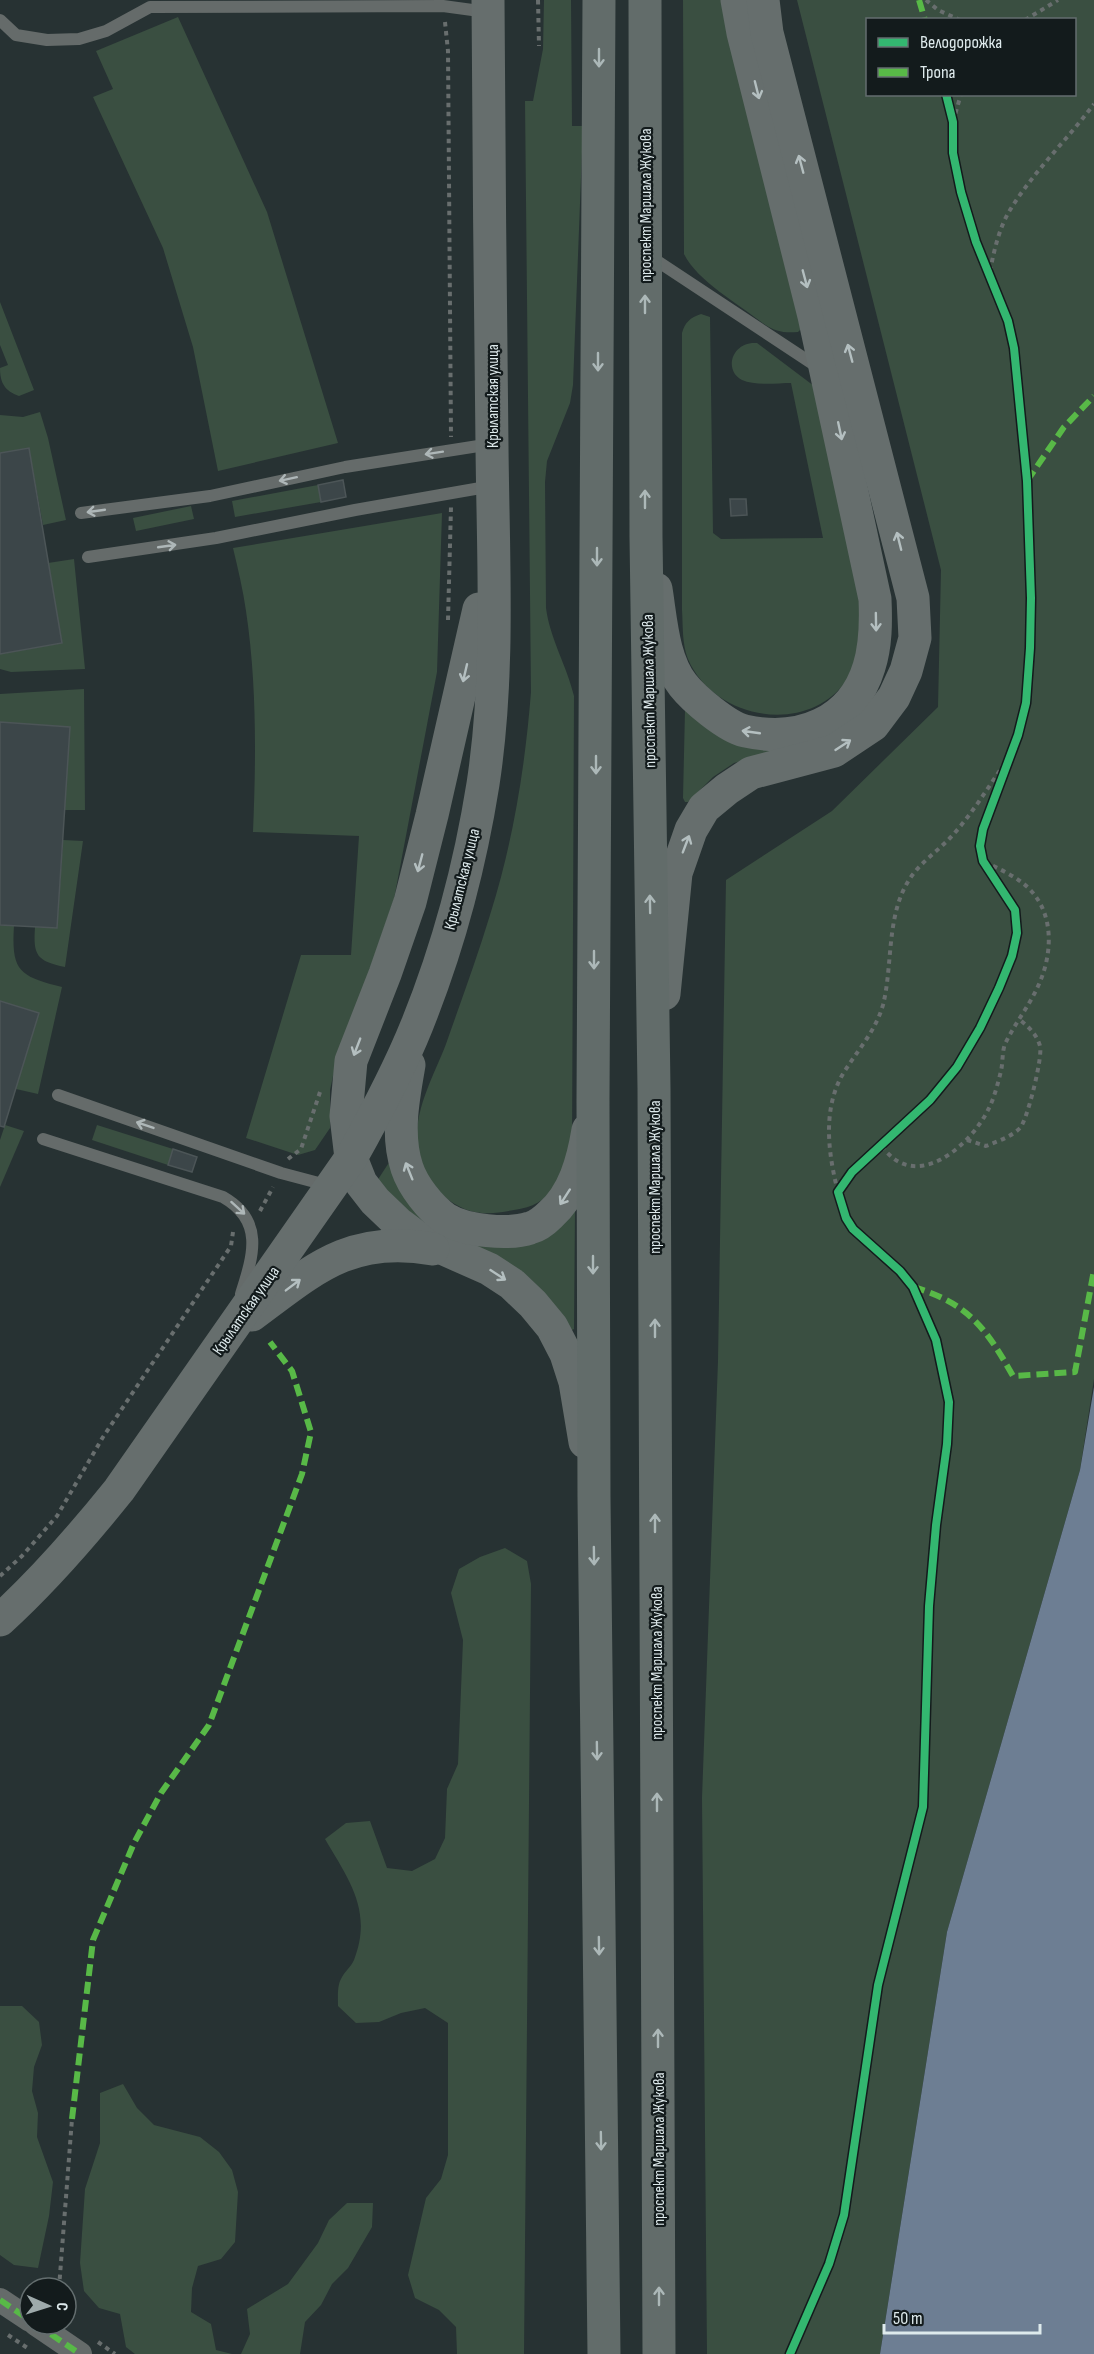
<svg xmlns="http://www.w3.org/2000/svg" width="1094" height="2354" font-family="'Sofia Sans Condensed',sans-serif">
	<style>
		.green { fill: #3a4f41; fill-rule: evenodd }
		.water { fill: #6d7e93 }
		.building { fill: #3c4649; stroke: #4c5557; stroke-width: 1.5 }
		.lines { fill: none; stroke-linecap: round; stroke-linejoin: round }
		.path { stroke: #686e6e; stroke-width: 4; stroke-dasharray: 4.5 4.5; stroke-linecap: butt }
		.lane { stroke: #656b6a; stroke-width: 12 }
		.street { stroke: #656b6a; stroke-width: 24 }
		.secondary { stroke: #666e6d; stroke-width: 33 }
		.primary { stroke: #626c6a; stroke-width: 33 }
		.quiet { stroke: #58b947; stroke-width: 6; stroke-dasharray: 12 6; stroke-linecap: butt }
		.cycleway-casing { stroke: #131b1c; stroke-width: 11 }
		.cycleway { stroke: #33b770; stroke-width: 8 }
		.oneway { stroke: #acb8b8 }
		.oneway2 { stroke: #b4bfc0 }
		.oneway3 { stroke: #aeb7b8 }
		.labels { text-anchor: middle; stroke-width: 4.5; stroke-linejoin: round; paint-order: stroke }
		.street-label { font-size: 16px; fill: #deeaec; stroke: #131b1c }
	</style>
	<rect width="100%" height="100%" fill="#273233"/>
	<!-- green -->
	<g class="green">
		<path d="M544 0H571L572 126H583L573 385 570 403 547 461 545 482 546 608C550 639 567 666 574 696L572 1149C558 1180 553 1205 514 1210 503 1212 493 1214 482 1213 451 1211 419 1179 417 1147 414 1109 433 1078 446 1044 461 1001 477 958 490 915 513 842 525 768 531 692L525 101H533L543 49Z"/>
		<path d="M683 0H726L803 327 798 332C784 333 776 332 764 324 740 305 697 281 684 254Z"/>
		<path d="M797 0H1094V1379L1080 1470 947 1932 880 2354H707L702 1798 718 1361 726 880 832 811 938 707 941 570ZM868 20H1074V94H868Z"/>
		<path d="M178 17 267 212 338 443 218 471 193 347 163 248 93 97 113 89 96 51Z"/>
		<path d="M0 302 34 390 19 396C5 391 0 383 0 368L8 365 0 345Z"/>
		<path d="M701 314 710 317 713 533 721 539 823 538 791 383C777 383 755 386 742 380 723 370 732 341 757 343L818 389C827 432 837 475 846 519 856 565 868 610 860 658 859 666 850 674 846 681 807 736 714 720 688 659 682 644 683 626 682 610V333C685 322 690 318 701 314Z"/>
		<path d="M40 412 48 438 66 520 43 525 29 449 0 453V415L23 417Z"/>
		<path d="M318 485 321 502 235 517 232 501Z"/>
		<path d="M191 506 194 519 136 531 133 518Z"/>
		<path d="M442 513 437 672 394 899 333 1076 330 1090V1128L315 1150 298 1155 246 1138 301 955H351L359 836 253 832C256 759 257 684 246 611 243 590 238 569 233 548Z"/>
		<path d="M74 559 85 669 11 672 0 669V654L62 643 48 563Z"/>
		<path d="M84 689 85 810H64L70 727 0 722V694Z"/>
		<path d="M685 710 787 748 734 763 713 777 688 802H685L683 798Z"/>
		<path d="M63 840 83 841 65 967C37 961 33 956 35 927L57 928Z"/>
		<path d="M0 925 14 926C11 972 20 976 62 987L38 1094 16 1089 0 1001Z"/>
		<path d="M5 1125 24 1131 0 1187V1140Z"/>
		<path d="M97 1125 173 1149 168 1165 92 1140Z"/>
		<path d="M392 1162 435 1222 575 1210 574 1329 570 1331 447 1236 412 1214 377 1181 388 1164Z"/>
		<path d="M505 1548 527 1561 531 1584 524 2354H457L456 2327 439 2310 415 2298 408 2275 426 2198 441 2179 448 2155V2023L425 2008 401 2013 379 2022 356 2023 338 2006C338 1998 337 1986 341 1979 344 1972 351 1967 354 1960 373 1911 349 1880 325 1839L346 1823 370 1821 387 1868 412 1871 435 1859 445 1838 447 1789 458 1764 463 1640 451 1593 459 1569 480 1557Z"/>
		<path d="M0 2006H22L39 2022 42 2045 34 2067 32 2091 38 2113 37 2137 53 2182 49 2216 38 2268 14 2265 0 2255Z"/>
		<path d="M123 2084 137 2108 154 2125 200 2137 219 2152 232 2170 238 2192 235 2242 221 2259 198 2266 192 2288 191 2312 211 2324 216 2350 232 2354H135L126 2347 120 2314 99 2308 84 2291 80 2263 85 2189 100 2143V2093Z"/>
		<path d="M347 2203H373L372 2227 348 2268 332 2284 321 2305 305 2322 300 2354H241L250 2334 247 2309 288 2284 318 2243 329 2220Z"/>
	</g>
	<!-- water -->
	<path class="water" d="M1094 1387V2354H880L947 1932 1080 1470Z"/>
	<!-- building -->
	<g class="building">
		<path d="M29 448 62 643 0 654V453Z"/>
		<path d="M343 480 346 497 321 502 318 485Z"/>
		<path d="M730 499H746L747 515 731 516Z"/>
		<path d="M0 722 70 727 57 928 0 925Z"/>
		<path d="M0 1001 39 1013 4 1127 0 1126Z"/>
		<path d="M173 1149 197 1157 192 1172 168 1165Z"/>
	</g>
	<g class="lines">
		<!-- path -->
		<g class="path">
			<path d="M538 0 539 46"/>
			<path d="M926 0 938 10 960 20"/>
			<path d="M1025 20 1058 0"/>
			<path d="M445 22 448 51 451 437"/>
			<path d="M953 122 961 94"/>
			<path d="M990 271C994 251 999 228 1010 210 1034 171 1067 140 1094 104"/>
			<path d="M448 620 451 507"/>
			<path d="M967 1140 986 1146C998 1141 1011 1137 1020 1128 1027 1121 1043 1057 1040 1046 1037 1035 1029 1027 1020 1020"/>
			<path d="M882 1146C915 1194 970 1146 988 1110 994 1099 998 1083 1001 1071 1003 1062 1002 1052 1005 1044 1015 1023 1030 1005 1039 984 1052 955 1054 918 1033 893 1021 878 999 869 983 861"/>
			<path d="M288 1159 301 1149 320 1092"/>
			<path d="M838 1192C828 1153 822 1108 844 1072 858 1050 876 1030 883 1005 893 965 886 916 909 880 919 864 934 854 947 841 970 818 988 787 1007 760"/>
			<path d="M260 1211 273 1187"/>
			<path d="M0 1576 22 1556 57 1516 103 1437 231 1246 233 1232"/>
			<path d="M59 2288 72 2119"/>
			<path d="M8 2335 29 2349"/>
			<path d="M98 2342 115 2354"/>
		</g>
		<!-- lane -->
		<g class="lane">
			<path d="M0 20 16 35 47 40 79 39 106 31 150 7 443 6 487 12"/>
			<path d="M648 255 819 368"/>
			<path d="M81 513 210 496 345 467 491 444"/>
			<path d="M88 557 216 538 355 510 492 486"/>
			<path d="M58 1095 281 1173 330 1186"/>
			<path d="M43 1139 223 1197C265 1221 253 1256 241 1294"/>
		</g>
		<!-- street -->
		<g class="street">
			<path d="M0 2300 30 2320"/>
			<path d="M36 2324 80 2354"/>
		</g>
		<!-- secondary -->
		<g class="secondary">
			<path d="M656 589C661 620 663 660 683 685 694 699 727 727 745 731 799 743 852 723 869 667 876 645 876 622 875 599L814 316 743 33 737 0"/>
			<path d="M479 609 432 815 410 902 385 974 351 1061 346 1116 351 1158 361 1183 375 1201 398 1223 417 1237 489 1269 512 1284 533 1304 552 1327 566 1354 575 1382 585 1442"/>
			<path d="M664 994 676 873 691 830 704 808 727 789 751 773 834 751 873 725 894 697 906 671 915 638 913 598 767 33 763 0"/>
			<path d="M409 1065C403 1099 396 1135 407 1168 413 1186 430 1208 446 1219 465 1231 509 1235 530 1228 537 1226 545 1220 550 1215 574 1194 583 1161 588 1130"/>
			<path d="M252 1315C313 1270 350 1234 433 1249"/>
			<path d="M0 1620C44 1580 82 1536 119 1490L351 1158C375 1115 399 1070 417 1025 448 948 470 866 483 784 500 673 493 558 492 446 490 297 489 149 488 0"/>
		</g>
		<!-- primary -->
		<g class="primary">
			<path d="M599 0 593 1101 594 1497 604 2354"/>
			<path d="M645 0 646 537 654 1088 659 2354"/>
		</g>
		<!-- quiet -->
		<g class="quiet">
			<path d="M919 0 925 20"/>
			<path d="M1027 481 1064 427 1094 396"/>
			<path d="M913 1287C968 1303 986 1328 1013 1376L1075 1372 1094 1270"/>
			<path d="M72 2119 93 1940 134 1843 161 1793 209 1725 302 1474 311 1432 292 1371 270 1342"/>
			<path d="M0 2300 30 2320"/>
			<path d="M36 2324 80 2354"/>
		</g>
		<defs>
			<path id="cycleway" d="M790 2354 829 2264 844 2215 878 1985 923 1807 929 1606 936 1525 947 1444 949 1402 936 1340 913 1287 900 1271 853 1229 846 1218 838 1192 852 1172 930 1100 957 1067 980 1028 999 988 1012 956 1017 933 1015 910 983 861 980 846 983 829 1018 735 1026 703 1030 648 1031 598 1027 481 1014 348 1008 321 976 242 961 192 953 153V122L946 94"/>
		</defs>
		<!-- cycleway casing -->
		<use href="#cycleway" class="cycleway-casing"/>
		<!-- cycleway -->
		<use href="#cycleway" class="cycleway"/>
	</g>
	<!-- one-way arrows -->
	<defs><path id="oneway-shaft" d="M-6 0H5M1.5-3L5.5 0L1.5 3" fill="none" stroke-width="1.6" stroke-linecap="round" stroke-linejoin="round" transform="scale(1.5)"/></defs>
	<g class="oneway">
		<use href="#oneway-shaft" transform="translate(599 58) rotate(90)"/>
		<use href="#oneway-shaft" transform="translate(645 304) rotate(-90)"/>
		<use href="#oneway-shaft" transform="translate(598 362) rotate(90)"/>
		<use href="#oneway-shaft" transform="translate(645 499) rotate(-90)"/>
		<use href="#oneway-shaft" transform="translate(597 557) rotate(90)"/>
		<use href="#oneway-shaft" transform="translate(596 765) rotate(90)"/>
		<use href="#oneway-shaft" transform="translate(650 904) rotate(-91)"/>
		<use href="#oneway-shaft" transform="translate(594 960) rotate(90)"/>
		<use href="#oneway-shaft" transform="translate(593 1265) rotate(90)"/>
		<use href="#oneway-shaft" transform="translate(655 1328) rotate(-90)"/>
		<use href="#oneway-shaft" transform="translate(655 1523) rotate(-90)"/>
		<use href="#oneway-shaft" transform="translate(594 1556) rotate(89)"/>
		<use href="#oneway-shaft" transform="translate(597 1751) rotate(89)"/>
		<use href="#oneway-shaft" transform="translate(657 1802) rotate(-90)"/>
		<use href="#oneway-shaft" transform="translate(599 1946) rotate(89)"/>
		<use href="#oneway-shaft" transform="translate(658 2038) rotate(-90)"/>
		<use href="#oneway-shaft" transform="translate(601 2141) rotate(89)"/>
		<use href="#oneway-shaft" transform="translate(659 2296) rotate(-90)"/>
	</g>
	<g class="oneway2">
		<use href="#oneway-shaft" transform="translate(757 90) rotate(76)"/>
		<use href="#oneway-shaft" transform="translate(801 164) rotate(-105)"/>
		<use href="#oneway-shaft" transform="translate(805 279) rotate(75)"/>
		<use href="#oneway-shaft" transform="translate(850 353) rotate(-105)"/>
		<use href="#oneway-shaft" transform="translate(840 431) rotate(78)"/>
		<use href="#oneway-shaft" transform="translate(899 541) rotate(-104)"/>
		<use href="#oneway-shaft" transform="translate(876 622) rotate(89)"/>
		<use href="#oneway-shaft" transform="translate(465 673) rotate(103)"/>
		<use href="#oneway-shaft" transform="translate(751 732) rotate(-172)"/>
		<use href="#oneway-shaft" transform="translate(843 745) rotate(-33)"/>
		<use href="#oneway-shaft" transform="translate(686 844) rotate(-69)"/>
		<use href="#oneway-shaft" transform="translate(420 863) rotate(105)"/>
		<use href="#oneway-shaft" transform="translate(357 1047) rotate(111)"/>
		<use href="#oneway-shaft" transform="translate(409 1171) rotate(-112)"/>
		<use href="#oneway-shaft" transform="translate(565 1197) rotate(123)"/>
		<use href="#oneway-shaft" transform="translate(498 1275) rotate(33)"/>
		<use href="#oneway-shaft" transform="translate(293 1285) rotate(-37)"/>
	</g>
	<g class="oneway3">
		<use href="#oneway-shaft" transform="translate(434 453) rotate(171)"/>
		<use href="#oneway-shaft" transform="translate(288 479) rotate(168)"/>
		<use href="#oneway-shaft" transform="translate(96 511) rotate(172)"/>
		<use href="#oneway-shaft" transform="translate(167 546) rotate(-8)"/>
		<use href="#oneway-shaft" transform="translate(145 1125) rotate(-161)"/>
		<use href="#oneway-shaft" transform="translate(238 1208) rotate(42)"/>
	</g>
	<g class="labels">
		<!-- street labels -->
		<g class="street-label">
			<text transform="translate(645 205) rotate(-90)" y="6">проспект Маршала Жукова</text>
			<text transform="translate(492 396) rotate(-90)" y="6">Крылатская улица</text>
			<text transform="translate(648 691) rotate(-91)" y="6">проспект Маршала Жукова</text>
			<text transform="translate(461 879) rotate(-76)" y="6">Крылатская улица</text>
			<text transform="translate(654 1177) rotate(-90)" y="6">проспект Маршала Жукова</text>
			<text transform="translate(245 1310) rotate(-55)" y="6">Крылатская улица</text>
			<text transform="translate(656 1663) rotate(-90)" y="6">проспект Маршала Жукова</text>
			<text transform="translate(658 2149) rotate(-90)" y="6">проспект Маршала Жукова</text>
		</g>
	</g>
	<!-- legend -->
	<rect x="866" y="18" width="210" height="78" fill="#131b1c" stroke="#646e6f" stroke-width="1.5"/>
	<rect x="878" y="38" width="30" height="9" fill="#33b770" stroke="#646e6f" stroke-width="1.5"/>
	<text x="920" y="48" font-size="18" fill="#deeaec">Велодорожка</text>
	<rect x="878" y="68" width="30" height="9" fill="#58b947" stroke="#646e6f" stroke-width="1.5"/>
	<text x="920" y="78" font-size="18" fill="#deeaec">Тропа</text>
	<!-- north arrow -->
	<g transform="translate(48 2306) rotate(93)"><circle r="28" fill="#131b1c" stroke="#646e6f" stroke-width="1.5"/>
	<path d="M0-4.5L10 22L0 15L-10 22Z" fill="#9eaaab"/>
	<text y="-9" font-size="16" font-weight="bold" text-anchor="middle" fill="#deeaec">С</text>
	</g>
	<!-- scale -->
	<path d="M884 2324v9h156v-9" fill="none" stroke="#deeaec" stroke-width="3"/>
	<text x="893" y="2324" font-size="18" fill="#deeaec" stroke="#131b1c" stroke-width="4.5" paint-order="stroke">50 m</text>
</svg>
